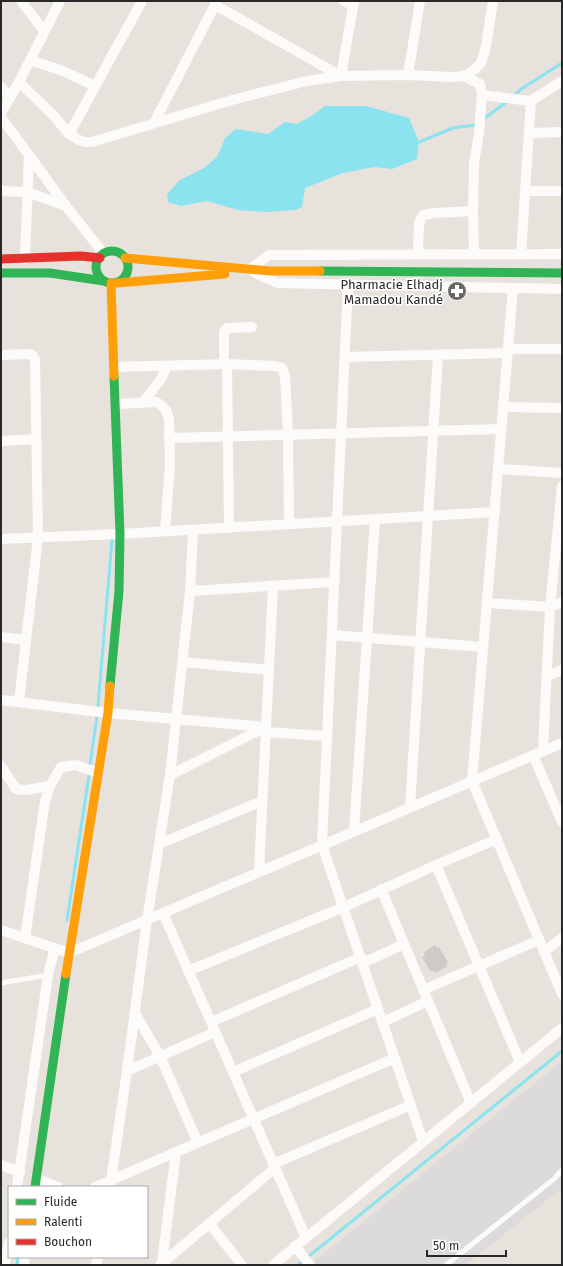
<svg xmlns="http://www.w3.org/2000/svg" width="563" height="1266" font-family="'Fira Sans',sans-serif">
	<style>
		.industrial { fill: #dddadc }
		.water { fill: #8ae3ef }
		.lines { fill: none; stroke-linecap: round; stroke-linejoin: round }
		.stream { stroke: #8ae3ef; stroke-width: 3 }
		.building { fill: #cecac6 }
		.lane { stroke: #fcfbfa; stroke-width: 5 }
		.street { stroke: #fcfbfa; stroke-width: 10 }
		.fast { stroke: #30b455; stroke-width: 9 }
		.slow { stroke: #ff9f0a; stroke-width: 9 }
		.jam { stroke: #e5322d; stroke-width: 9 }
		.labels { text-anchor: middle; stroke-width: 3; stroke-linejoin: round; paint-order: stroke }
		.poi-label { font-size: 13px; fill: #282828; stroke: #fff; text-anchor: end }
	</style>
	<rect width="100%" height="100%" fill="#e8e2dc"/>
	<!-- industrial -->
	<path class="industrial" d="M562 1061V1188L466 1265H310Z"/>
	<!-- water -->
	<path class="water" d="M325 106H366L409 118 419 142 417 159 392 169 374 167 343 173 305 188 302 207 296 210 266 212 238 210 207 201 181 206 168 202 167 194 180 180 204 168 217 157 225 138 236 129 268 134 285 122 297 124 313 115Z"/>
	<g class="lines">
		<!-- stream -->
		<g class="stream">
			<path d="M514 96 521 89 562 63"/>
			<path d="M482 120 508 101"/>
			<path d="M419 142 453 128 475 125 478 123"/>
			<path d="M98 706 112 540"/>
			<path d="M90 765 97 716"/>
			<path d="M67 920 89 775"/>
			<path d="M17 1265 18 1257"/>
			<path d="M298 1265 562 1051"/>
		</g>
	</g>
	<!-- building -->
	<path class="building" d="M435 945 437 948 439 947 448 962 446 963 447 966 436 973 434 970 431 972 422 957 425 955 424 952Z"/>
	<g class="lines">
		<!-- lane -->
		<g class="lane">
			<path d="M1 983 48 975"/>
			<path d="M446 1265 554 1179 562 1170"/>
		</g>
		<!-- street -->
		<g class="street">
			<path d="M21 1 44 31"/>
			<path d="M344 1 353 6"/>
			<path d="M215 5 341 76 354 1"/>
			<path d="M30 60 63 71 95 86"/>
			<path d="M408 75 420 1"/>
			<path d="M464 76 480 84 482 95 531 101 562 81"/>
			<path d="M19 82 54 116 69 134 79 140 85 142H92L232 100 307 81 341 76 408 75 453 77 464 76 474 70 481 63 486 46 493 1"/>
			<path d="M1 87 10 98"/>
			<path d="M1 113 19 82 60 1"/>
			<path d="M1 117 66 206 104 254"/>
			<path d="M154 123 217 1"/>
			<path d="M529 133 562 132"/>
			<path d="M69 134 142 1"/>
			<path d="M1 191 27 192 66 206"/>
			<path d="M525 191H562"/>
			<path d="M473 211 474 254"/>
			<path d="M418 254 419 223 423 215 435 213 473 211 474 163 479 133 482 95"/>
			<path d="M521 254 531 101"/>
			<path d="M25 259 29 155"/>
			<path d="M250 269 269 255 562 254"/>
			<path d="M255 273 277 283 562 289"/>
			<path d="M348 284 322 845 423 1141"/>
			<path d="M513 288 472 781 562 994"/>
			<path d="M508 349H562"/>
			<path d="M1 355 30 354 33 356 35 359 38 538 19 701"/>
			<path d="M345 357 508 353"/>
			<path d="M224 364V332L227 328 252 327"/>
			<path d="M114 367 227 364"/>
			<path d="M143 402 161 379 167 366"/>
			<path d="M116 404 156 402 161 405 166 410 169 419 170 465 165 531"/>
			<path d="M503 407 562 408"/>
			<path d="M169 438 501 429"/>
			<path d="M1 441 36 439"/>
			<path d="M498 469 562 473"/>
			<path d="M229 528 227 364 275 366 282 368 285 376 288 435 289 524"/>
			<path d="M1 539 120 534 495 512"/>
			<path d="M190 591 335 582"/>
			<path d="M487 603 550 607 562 602"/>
			<path d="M332 635 483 647"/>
			<path d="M1 637 26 640"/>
			<path d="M183 662 269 670"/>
			<path d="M547 676 562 670"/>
			<path d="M1 700 108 713 266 727"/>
			<path d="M266 732 327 736"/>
			<path d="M543 751 550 607 562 486"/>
			<path d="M533 755 562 822"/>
			<path d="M1 766 16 789 26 790 50 786"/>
			<path d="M170 775 266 727"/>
			<path d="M410 807 438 355"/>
			<path d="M354 831 375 519"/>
			<path d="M159 844 262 801"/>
			<path d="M436 865 520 1062"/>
			<path d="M259 872 273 585"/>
			<path d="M381 889 471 1103"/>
			<path d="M163 913 306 1238"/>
			<path d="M1 930 69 953 562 743"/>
			<path d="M25 938 45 801 50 786 61 767 76 765 98 773"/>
			<path d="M544 952 562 938"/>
			<path d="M363 963 404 944"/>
			<path d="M188 971 344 907 436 865 497 839"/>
			<path d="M423 990 539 940"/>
			<path d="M135 1013 160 1056 198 1143"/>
			<path d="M211 1022 361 957"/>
			<path d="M383 1022 428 1001"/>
			<path d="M127 1071 215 1032"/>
			<path d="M233 1072 378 1009"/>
			<path d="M273 1164 411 1105"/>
			<path d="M1 1165 20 1172"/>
			<path d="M37 1179 58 1187"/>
			<path d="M17 1187 48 975 55 948"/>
			<path d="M95 1187 395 1058"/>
			<path d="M110 1187 127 1071 147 920 170 775 190 591 193 530"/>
			<path d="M209 1223 242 1265"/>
			<path d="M295 1246 310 1265"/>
			<path d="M5 1265 9 1242"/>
			<path d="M24 1265 25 1257"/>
			<path d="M96 1265 98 1257"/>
			<path d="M160 1265 275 1168"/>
			<path d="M164 1265 162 1263 176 1152"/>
			<path d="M273 1265 562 1028"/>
		</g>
		<!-- fast -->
		<g class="fast">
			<circle cx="112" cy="267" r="16"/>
			<path d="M320 271 562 273"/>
			<path d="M1 273H50L104 281"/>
			<path d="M110 686 119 591 120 534 114 376"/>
			<path d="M35 1187 66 974"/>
		</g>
		<!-- slow -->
		<g class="slow">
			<path d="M125 258 270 271H320"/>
			<path d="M111 283 114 376"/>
			<path d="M117 283 225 274"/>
			<path d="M66 974 108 713 110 686"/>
		</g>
		<!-- jam -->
		<path class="jam" d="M1 259 81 256 100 258"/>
	</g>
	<!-- icons -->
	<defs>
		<symbol id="pharmacy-disc" viewBox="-11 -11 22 22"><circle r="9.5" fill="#6b6967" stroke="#fff"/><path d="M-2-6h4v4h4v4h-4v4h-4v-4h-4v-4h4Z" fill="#fff"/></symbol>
	</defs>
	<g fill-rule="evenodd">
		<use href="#pharmacy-disc" x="446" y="280" width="22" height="22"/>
	</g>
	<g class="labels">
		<!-- poi labels -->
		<g class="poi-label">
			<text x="443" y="289">Pharmacie Elhadj<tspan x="443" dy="15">Mamadou Kandé</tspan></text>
		</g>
	</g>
	<!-- border -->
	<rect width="563" height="1266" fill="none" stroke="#282828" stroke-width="4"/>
	<!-- legend -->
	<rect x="8" y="1186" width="140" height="72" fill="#ffffff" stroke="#a9a9a9"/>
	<rect x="16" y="1199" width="20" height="6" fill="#30b455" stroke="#a9a9a9"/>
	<text x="44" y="1206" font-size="12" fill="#282828">Fluide</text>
	<rect x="16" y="1219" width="20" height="6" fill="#ff9f0a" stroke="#a9a9a9"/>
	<text x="44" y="1226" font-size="12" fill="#282828">Ralenti</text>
	<rect x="16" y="1239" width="20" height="6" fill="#e5322d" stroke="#a9a9a9"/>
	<text x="44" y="1246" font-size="12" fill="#282828">Bouchon</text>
	<!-- scale -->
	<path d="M427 1250v6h79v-6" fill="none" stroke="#282828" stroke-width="2"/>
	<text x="433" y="1250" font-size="12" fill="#282828" stroke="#ffffff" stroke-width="3" paint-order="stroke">50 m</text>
</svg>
